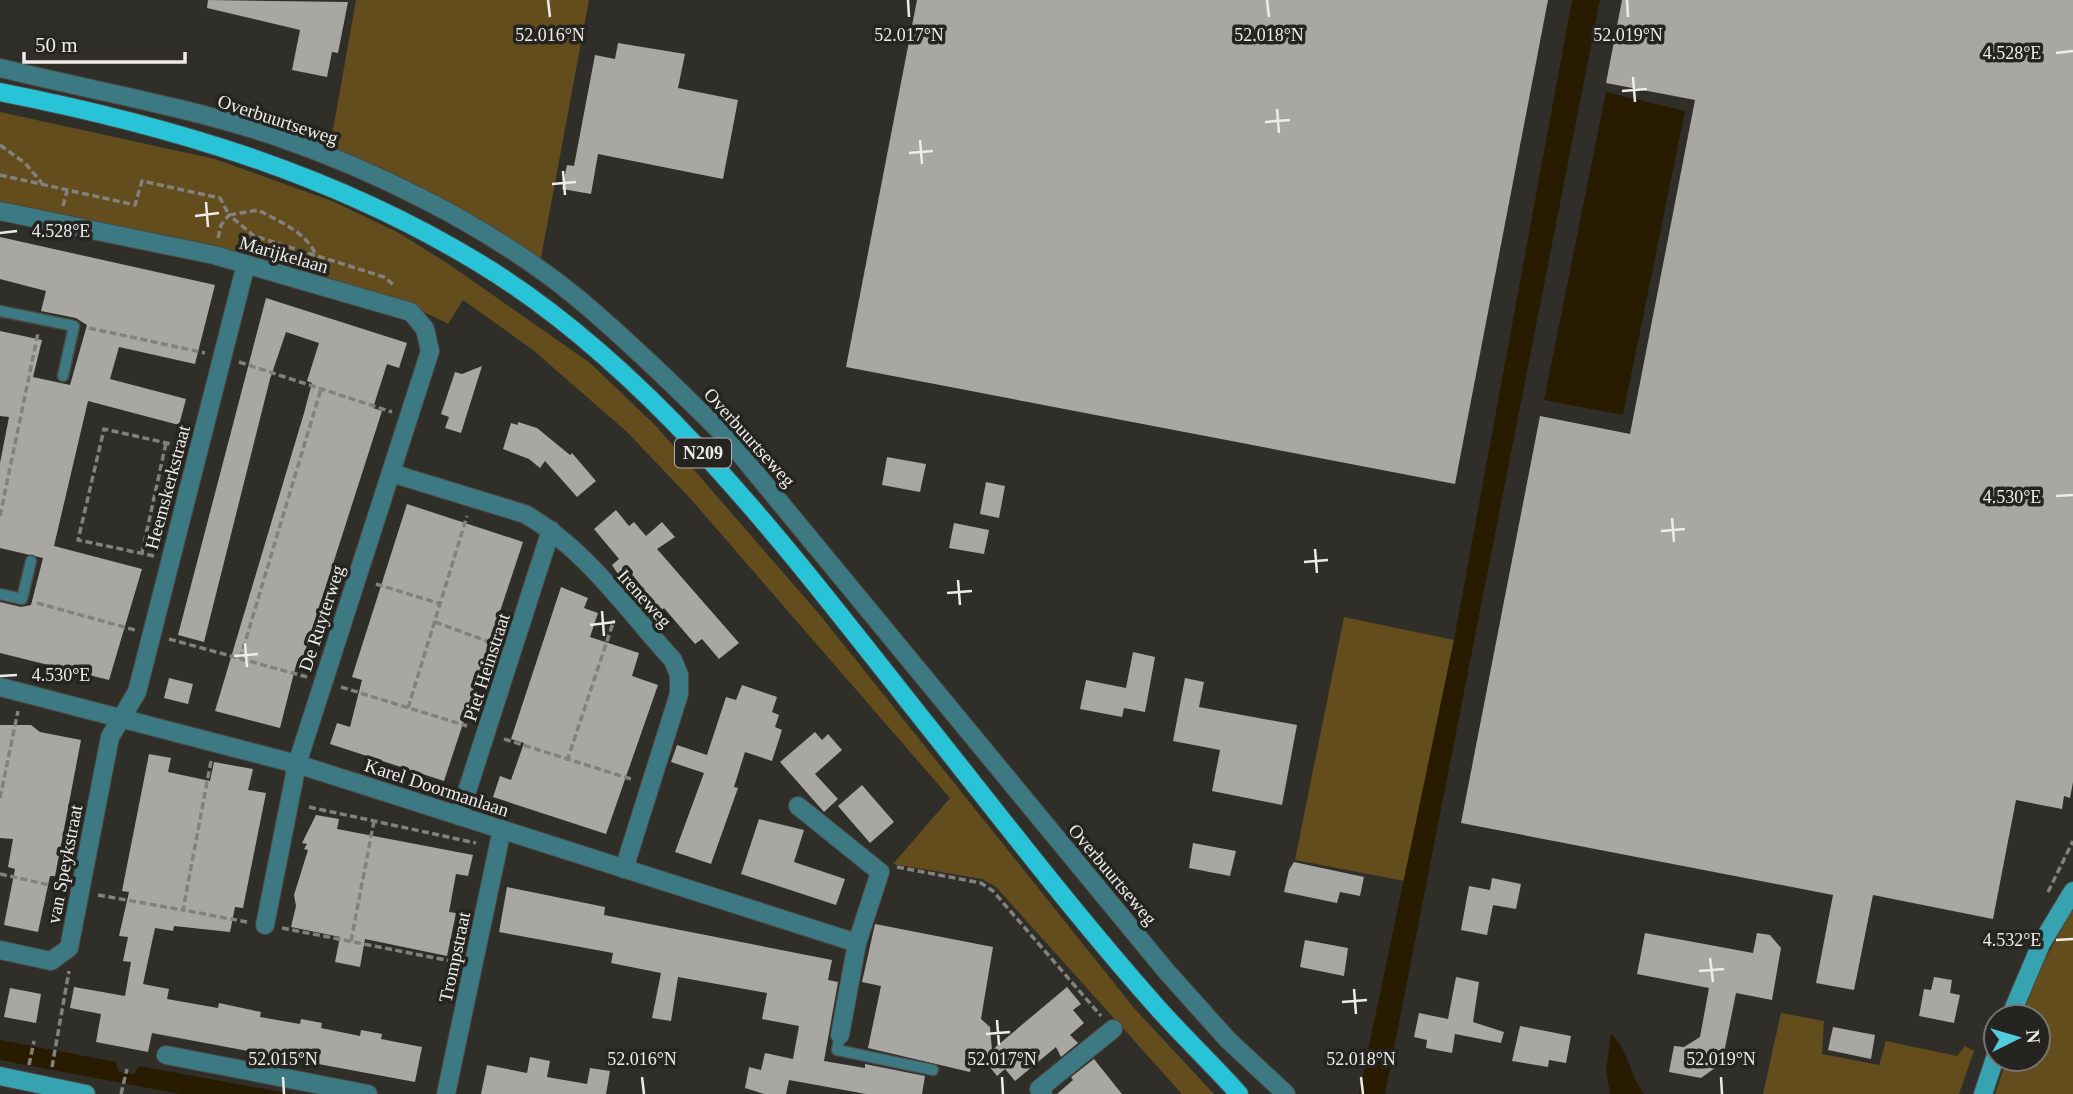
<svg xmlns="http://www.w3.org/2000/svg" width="2073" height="1094" font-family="'Times New Roman',serif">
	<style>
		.green { fill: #634d1c }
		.water { fill: #281b00 }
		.building { fill: #a9a7a1 }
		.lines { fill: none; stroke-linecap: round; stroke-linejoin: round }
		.lane-casing { stroke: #4b4944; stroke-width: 13 }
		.street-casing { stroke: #4b4944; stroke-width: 20 }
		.secondary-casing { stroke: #4b4944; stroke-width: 20 }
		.primary-casing { stroke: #4b4944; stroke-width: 20 }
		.path { stroke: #83817c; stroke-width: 3.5; stroke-dasharray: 7 3.5; stroke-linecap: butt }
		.lane { stroke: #3c7982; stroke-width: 10 }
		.street { stroke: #3c7982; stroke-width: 18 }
		.secondary { stroke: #37a3b1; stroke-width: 18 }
		.primary { stroke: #28c3d6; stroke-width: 18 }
		.ticks { fill: none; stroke: #eeece9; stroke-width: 2.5 }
		.labels { text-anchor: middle; stroke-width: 7; stroke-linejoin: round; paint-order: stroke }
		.shield { fill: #262420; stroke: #b2b0ad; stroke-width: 2 }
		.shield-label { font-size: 18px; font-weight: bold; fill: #eeece9 }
		.street-label { font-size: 19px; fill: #eeece9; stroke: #262420 }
		.ticks-label { font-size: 18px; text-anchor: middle; fill: #eeece9; stroke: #262420; stroke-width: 7; stroke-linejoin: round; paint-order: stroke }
	</style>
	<rect width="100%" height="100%" fill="#302e29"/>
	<!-- green -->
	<g class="green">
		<path d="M356 0H589L541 258C474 214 405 176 330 147Z"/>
		<path d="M0 112 215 159 332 201 399 233 450 265 590 363 656 426 820 615 1134 1008 1214 1094H1182L996 887 982 879 893 864 950 798 689 497 627 432 533 350 463 300 448 324C407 301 357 290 312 277 209 247 105 224 0 201Z"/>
		<path d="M1344 617 1454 640 1405 881 1295 860Z"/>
		<path d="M2073 908V1094H1995L2007 1059H2038V1017H2021L2041 967Z"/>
		<path d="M1781 1013 1824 1021 1822 1054 1879 1065 1886 1041 1957 1056 1965 1046 1974 1051 1959 1094H1763Z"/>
	</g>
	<!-- water -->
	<g class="water">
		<path d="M1572 0H1600L1385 1094H1359L1454 640Z"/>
		<path d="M1606 92 1685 111 1623 415 1544 400Z"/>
		<path d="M1611 1034C1629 1050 1629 1075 1644 1094H1610L1606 1070Z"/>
		<path d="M0 1040 116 1062 119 1072 134 1074 139 1066 292 1094H180L0 1060Z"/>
	</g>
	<!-- building -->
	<g class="building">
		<path d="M208 0 348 2 338 53 332 52 327 77 292 70 300 30 207 8Z"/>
		<path d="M917 0H1548L1455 484 846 367Z"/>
		<path d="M1622 0H2073V782L2070 798 2064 796 2062 809 2016 800 1993 919 1873 895 1854 990 1816 983 1833 895 1461 823 1540 416 1630 434 1695 100 1606 83Z"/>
		<path d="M618 43 685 54 678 88 738 100 723 179 598 154 591 194 562 189 567 165 574 166 595 55 615 59Z"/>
		<path d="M0 237 215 285 195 364 119 347 110 379 186 399 179 425 88 401 54 546 142 569 109 680 0 653V602L21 607 31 605 43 558 0 548V463L9 417 0 416V331L42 340 33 377 70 385 87 325 76 318 41 311 46 291 0 279Z"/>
		<path d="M266 298 407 343 399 368 387 364 373 408 382 411 299 670 295 669 280 728 215 711 304 413 312 383 307 381 319 343 286 332 270 379 204 642 178 635Z"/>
		<path d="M482 366 461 433 445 428 449 417 441 414 455 372 462 374Z"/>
		<path d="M518 422 537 428 570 455 572 453 596 481 577 497 545 461 540 468 529 459 503 449 511 423 518 425Z"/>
		<path d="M887 457 926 464 920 492 882 485Z"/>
		<path d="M986 482 1005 486 999 518 980 514Z"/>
		<path d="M407 504 523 542 444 781 330 744 337 723 350 727 362 680 352 677Z"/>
		<path d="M616 510 629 526 634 522 646 536 662 522 675 537 657 549 739 643 719 659 702 639 695 644 664 608 661 611 627 568 618 574 612 565 619 559 594 529Z"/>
		<path d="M954 523 989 530 984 554 949 548Z"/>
		<path d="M561 587 588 598 584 608 598 613 590 637 639 653 632 676 658 685 606 834 493 797 500 776 511 780 524 743 511 739Z"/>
		<path d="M1133 652 1155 657 1145 712 1124 708 1122 717 1080 709 1086 680 1126 688Z"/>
		<path d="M169 678 193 684 188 704 164 698Z"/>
		<path d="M1185 678 1204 682 1199 707 1297 725 1282 805 1212 791 1220 750 1173 741Z"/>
		<path d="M742 685 777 697 772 712 779 715 775 727 782 730 772 761 745 752 734 787 738 788 711 864 675 852 704 773 671 762 677 745 707 755 726 697 736 700Z"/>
		<path d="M0 725H31L40 732 81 740 55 876H50L38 932 4 925 15 869 8 867 13 839 0 838Z"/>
		<path d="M815 732 822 740 828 734 842 750 815 774 838 799 824 812 780 762Z"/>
		<path d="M149 754 171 758 168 772 210 781 214 762 253 769 248 790 266 793 243 908 235 907 230 932 174 926 173 931 155 928 143 984 169 989 167 999 218 1008 219 1003 261 1012 260 1017 300 1024 301 1019 322 1023 321 1028 360 1036 361 1030 382 1034 381 1039 422 1047 415 1082 152 1033 148 1052 96 1042 101 1014 70 1008 74 987 125 996 131 962 123 961 128 937 119 936 129 892 122 891Z"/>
		<path d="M862 785 894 822 870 843 838 806Z"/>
		<path d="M316 815 339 819 337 829 473 855 468 876 456 874 449 912 456 913 447 956 365 939 360 967 335 962 340 937 291 927 296 906 294 895 308 850 304 849 307 844 302 843Z"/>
		<path d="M759 819 804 830 794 862 845 879 836 905 741 874Z"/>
		<path d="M1193 843 1236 851 1230 876 1189 868Z"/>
		<path d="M1294 862 1364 877 1360 896 1340 892 1337 903 1284 892 1289 870Z"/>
		<path d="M1492 878 1521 884 1516 909 1493 905 1487 935 1461 930 1469 886 1490 890Z"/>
		<path d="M507 887 605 907 604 915 832 960 828 980 838 982 824 1061 865 1068V1064L925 1076 922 1094H866L789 1080 786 1094H764L745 1088 749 1067 761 1070 765 1053 793 1059 799 1026 762 1019 767 993 678 977 671 1021 652 1018 661 973 611 963 613 953 499 932Z"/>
		<path d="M875 924 993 947 981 1019 990 1027 992 1050 1067 987 1081 1004 1073 1010 1084 1023 1070 1035 1078 1043 1061 1057 1056 1047 1015 1081 1005 1069 997 1076 975 1048 970 1072 868 1048 881 986 862 982Z"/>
		<path d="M1645 933 1753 953 1757 933 1770 935 1781 948 1772 1000 1736 993 1722 1063 1701 1078 1669 1072 1674 1046 1684 1047 1700 1037 1709 988 1637 974Z"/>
		<path d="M1305 940 1348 948 1344 976 1300 967Z"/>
		<path d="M1456 977 1479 982 1473 1022 1504 1032 1501 1043 1455 1034 1452 1053 1426 1048 1427 1040 1414 1037 1419 1013 1448 1019Z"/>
		<path d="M1934 977 1952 980 1950 993 1960 995 1954 1023 1919 1016 1924 989 1931 990Z"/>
		<path d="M10 988 41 994 36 1023 4 1017Z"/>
		<path d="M1520 1026 1571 1036 1566 1063 1549 1060 1548 1067 1512 1061Z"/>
		<path d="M1833 1027 1875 1035 1871 1059 1828 1050Z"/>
		<path d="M530 1057 550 1061 547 1077 587 1084 590 1068 610 1071 606 1094H481L487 1065 527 1073Z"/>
		<path d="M1094 1059 1122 1094H1057L1073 1080 1071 1077Z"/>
	</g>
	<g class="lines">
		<defs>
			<g id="lane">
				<path d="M0 311 74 326 63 376"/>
				<path d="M0 594 22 599 31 561"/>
				<path d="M840 1035 837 1050 933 1070"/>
			</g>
			<g id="street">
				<path d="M0 68C90 90 184 106 272 135 376 170 490 227 575 296 628 340 677 388 726 437L1167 972 1228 1040 1286 1094"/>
				<path d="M0 211 214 255 411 312 425 329 430 351 297 764 265 925"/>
				<path d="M391 473 525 514C585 548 627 610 673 660L679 675V694L624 869"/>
				<path d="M0 687 297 764 857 943"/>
				<path d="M798 806 880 872 857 943 840 1035"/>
				<path d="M459 816 551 530"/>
				<path d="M0 950 51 961 69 948 110 737 137 692 246 264"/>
				<path d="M166 1055 368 1094"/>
				<path d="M446 1094 502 829"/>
				<path d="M1043 1094 1039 1089 1113 1029"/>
			</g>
			<g id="secondary">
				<path d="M2010 1017 2041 944 2073 891"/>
				<path d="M0 1076 86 1094"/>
				<path d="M1983 1094 1996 1055"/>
			</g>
			<path id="primary" d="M0 92C168 125 331 173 479 263 656 370 793 556 920 716 995 810 1069 907 1149 998 1177 1031 1210 1061 1239 1094"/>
		</defs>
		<!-- lane casing -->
		<use href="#lane" class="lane-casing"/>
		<!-- street casing -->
		<use href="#street" class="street-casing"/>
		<!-- secondary casing -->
		<use href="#secondary" class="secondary-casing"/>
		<!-- primary casing -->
		<use href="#primary" class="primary-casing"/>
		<!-- path -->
		<g class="path">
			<path d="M0 145 25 163 42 183"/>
			<path d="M0 175 135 205 142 181 220 198 229 215 258 210C280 222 305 231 316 255"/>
			<path d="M63 206 67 191"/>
			<path d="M218 238 221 225 229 215 254 236 384 277 395 286"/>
			<path d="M89 328 205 353"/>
			<path d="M239 362 392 412"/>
			<path d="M0 516 38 333"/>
			<path d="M142 553 166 443"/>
			<path d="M154 556 78 540 104 429 180 446"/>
			<path d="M376 584 441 604"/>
			<path d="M37 603 135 630"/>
			<path d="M435 622 495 644"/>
			<path d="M169 639 307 677"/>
			<path d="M240 659 321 389"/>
			<path d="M341 687 467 726"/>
			<path d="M408 708 467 516"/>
			<path d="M504 739 634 780"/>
			<path d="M211 761 183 910 247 922"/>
			<path d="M567 761 614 620"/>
			<path d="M0 798 18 711"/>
			<path d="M309 807 476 843"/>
			<path d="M897 867 981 883 993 891 1101 1016"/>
			<path d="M0 874 63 888"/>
			<path d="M2048 892 2073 841"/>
			<path d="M98 895 183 910"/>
			<path d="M282 928 456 962"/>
			<path d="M351 941 374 821"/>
			<path d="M1984 1040 1992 1021"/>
			<path d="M29 1065 34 1041"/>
			<path d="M52 1067 69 971"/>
			<path d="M121 1094 127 1069"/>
		</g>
		<!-- lane -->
		<use href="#lane" class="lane"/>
		<!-- street -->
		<use href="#street" class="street"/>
		<!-- secondary -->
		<use href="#secondary" class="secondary"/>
		<!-- primary -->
		<use href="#primary" class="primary"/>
	</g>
	<!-- ticks -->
	<path class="ticks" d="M548 0 550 17M908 0 909 17M1267 0 1269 17M1627 0 1628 17M2056 53 2073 51M1633 77 1635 102M1622 91 1647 89M1277 109 1279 133M1265 122 1290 120M920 140 922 164M909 153 933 151M563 171 565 195M552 184 576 182M206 202 208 227M195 216 219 213M0 233 17 231M2056 496 2073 495M1672 518 1674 542M1661 531 1685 529M1315 549 1317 573M1304 562 1328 560M958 580 960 605M947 593 972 591M602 611 604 636M590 625 615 622M245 643 247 667M234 656 258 654M0 676 17 675M2056 940 2073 939M1710 958 1713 982M1699 971 1724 969M1354 989 1356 1014M1342 1002 1367 1000M997 1020 999 1045M986 1034 1010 1032M283 1077 284 1094M642 1077 644 1094M1002 1077 1003 1094M1361 1077 1363 1094M1721 1077 1722 1094"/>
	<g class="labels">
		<!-- shield labels -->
		<rect class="shield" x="675" y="438.5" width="56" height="29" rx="5"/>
		<g class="shield-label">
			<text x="703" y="459">N209</text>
		</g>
		<!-- street labels -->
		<g class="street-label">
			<text transform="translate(278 119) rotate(18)" y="7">Overbuurtseweg</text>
			<text transform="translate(284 254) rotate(16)" y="7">Marijkelaan</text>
			<text transform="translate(750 437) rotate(48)" y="7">Overbuurtseweg</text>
			<text transform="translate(167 487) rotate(-75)" y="7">Heemskerkstraat</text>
			<text transform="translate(645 598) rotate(48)" y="7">Ireneweg</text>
			<text transform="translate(321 618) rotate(-72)" y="7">De Ruyterweg</text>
			<text transform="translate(486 667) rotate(-72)" y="7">Piet Heinstraat</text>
			<text transform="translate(437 787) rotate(18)" y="7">Karel Doormanlaan</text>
			<text transform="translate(64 864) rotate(-79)" y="7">van Speykstraat</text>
			<text transform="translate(1113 874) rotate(50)" y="7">Overbuurtseweg</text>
			<text transform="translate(454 957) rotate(-78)" y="7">Trompstraat</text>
		</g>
	</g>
	<g class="ticks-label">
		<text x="550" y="41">52.016°N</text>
		<text x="909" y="41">52.017°N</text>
		<text x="1269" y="41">52.018°N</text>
		<text x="1628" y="41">52.019°N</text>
		<text x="2012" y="59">4.528°E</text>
		<text x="61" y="237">4.528°E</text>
		<text x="2012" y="503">4.530°E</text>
		<text x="61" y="681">4.530°E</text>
		<text x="2012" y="946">4.532°E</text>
		<text x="283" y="1065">52.015°N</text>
		<text x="642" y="1065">52.016°N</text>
		<text x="1002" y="1065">52.017°N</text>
		<text x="1361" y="1065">52.018°N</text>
		<text x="1721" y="1065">52.019°N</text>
	</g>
	<!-- north arrow -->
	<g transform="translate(2017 1038) rotate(85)"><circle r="33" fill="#262420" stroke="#767470" stroke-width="2"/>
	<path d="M0-5L12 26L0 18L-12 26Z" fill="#53cbdb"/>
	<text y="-10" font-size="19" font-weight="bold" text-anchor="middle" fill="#eeece9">N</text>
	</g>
	<!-- scale -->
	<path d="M24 52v10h161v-10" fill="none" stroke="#eeece9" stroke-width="3.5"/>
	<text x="35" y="52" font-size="21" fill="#eeece9" stroke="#262420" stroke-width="5" paint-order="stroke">50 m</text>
</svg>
